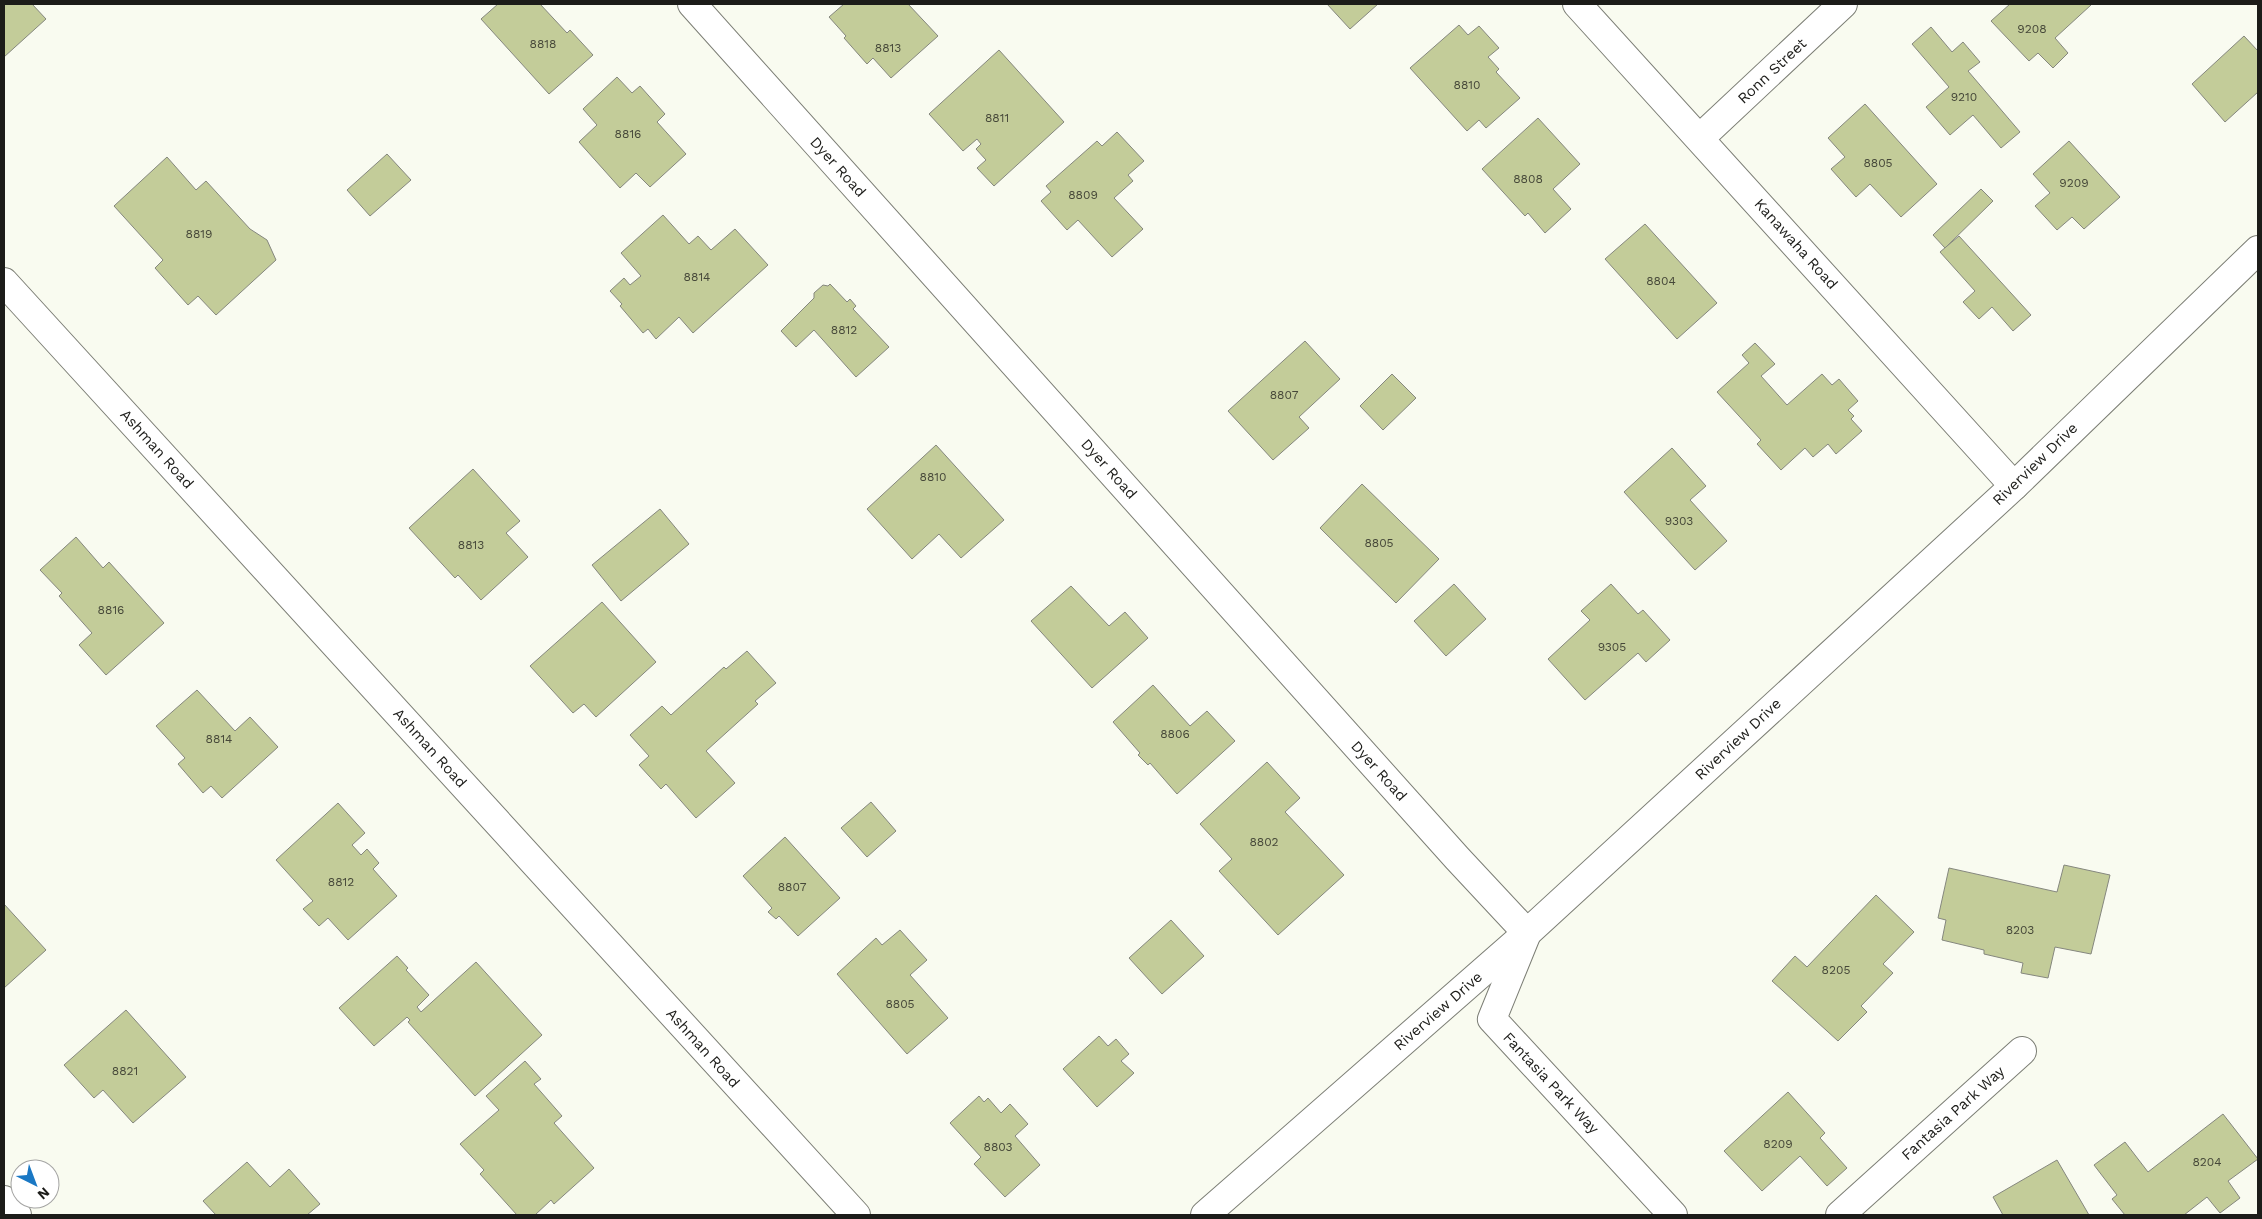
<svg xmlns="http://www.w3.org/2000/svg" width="2262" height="1219" font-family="'Work Sans',sans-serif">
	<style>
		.building { fill: #c3cc99; stroke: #85877e }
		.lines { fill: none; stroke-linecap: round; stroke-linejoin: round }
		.minor-casing { stroke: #7c7e75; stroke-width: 30 }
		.tertiary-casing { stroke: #7c7e75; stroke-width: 30 }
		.minor { stroke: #fff; stroke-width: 28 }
		.tertiary { stroke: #fff; stroke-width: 28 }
		.labels { text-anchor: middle; stroke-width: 5; stroke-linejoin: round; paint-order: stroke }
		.number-label { font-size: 12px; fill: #464839 }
		.street-label { font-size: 15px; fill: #1c1c19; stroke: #fff }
	</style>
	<rect width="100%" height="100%" fill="#f9fbf0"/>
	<!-- building -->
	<g class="building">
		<path d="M4 4H32L46 19 4 57Z"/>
		<path d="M498 4H540L567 33 570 30 593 55 549 94 481 19Z"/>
		<path d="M844 4H908L938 36 891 78 873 58 867 64 844 38 846 36 829 17Z"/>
		<path d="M1327 4H1378L1350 29Z"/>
		<path d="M2010 4H2090L2091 5 2055 38 2068 53 2053 68 2038 53 2029 61 1991 21Z"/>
		<path d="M1459 25 1468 35 1479 26 1499 48 1488 57 1499 69 1496 72 1520 98 1486 128 1479 120 1467 131 1410 68Z"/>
		<path d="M1931 27 1952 52 1963 42 1980 62 1968 71 2020 132 2001 148 1973 115 1950 135 1926 107 1949 87 1912 44Z"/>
		<path d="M2244 36 2258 51V92L2225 122 2192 84Z"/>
		<path d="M999 50 1064 122 994 186 977 168 986 160 976 149 981 144 977 139 963 151 929 114Z"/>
		<path d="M617 77 632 93 640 86 665 114 657 122 686 154 650 187 636 173 620 188 579 142 597 125 583 109Z"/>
		<path d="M1865 104 1937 184 1901 217 1870 184 1856 197 1831 169 1845 157 1828 138Z"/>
		<path d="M1538 118 1580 164 1553 189 1571 209 1545 233 1528 213 1525 216 1482 169Z"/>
		<path d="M1117 132 1144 161 1128 175 1133 181 1114 198 1143 229 1112 257 1078 220 1067 230 1041 201 1051 192 1046 186 1097 141 1102 146Z"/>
		<path d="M2069 141 2120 197 2084 229 2072 217 2057 230 2035 206 2050 193 2033 174Z"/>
		<path d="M387 154 411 180 370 216 347 190Z"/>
		<path d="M167 157 196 190 206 181 250 229 267 240 276 260 216 315 198 296 188 305 155 268 163 260 114 206Z"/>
		<path d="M1981 189 1993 201 1945 248 1933 235Z"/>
		<path d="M663 215 689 244 698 236 711 250 735 229 768 265 693 333 679 317 656 339 648 329 643 333 620 306 622 304 610 291 624 278 630 285 641 276 621 253Z"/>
		<path d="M1645 224 1717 303 1677 339 1605 259Z"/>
		<path d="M1959 236 2031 315 2013 331 1992 307 1979 319 1963 302 1975 291 1940 252Z"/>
		<path d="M830 284 847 302 850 299 856 306 853 309 889 347 856 377 814 330 796 347 781 331 814 298V293L823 285 828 286Z"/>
		<path d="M1305 341 1340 379 1299 417 1309 428 1273 460 1228 411Z"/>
		<path d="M1755 343 1775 364 1761 376 1787 405 1822 374 1832 385 1839 379 1858 401 1848 410 1854 416 1851 419 1862 431 1836 454 1828 444 1813 457 1805 448 1781 470 1757 444 1761 440 1717 392 1749 363 1742 355Z"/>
		<path d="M1392 374 1416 398 1383 430 1360 406Z"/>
		<path d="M936 445 1004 520 961 558 939 534 912 559 867 509Z"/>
		<path d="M1672 448 1706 486 1690 500 1727 541 1695 570 1624 492Z"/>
		<path d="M473 469 520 521 506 533 528 557 481 600 458 575 455 578 409 528Z"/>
		<path d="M1362 484 1439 559 1396 603 1320 528Z"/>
		<path d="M660 509 689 544 621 601 592 565Z"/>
		<path d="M76 537 103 568 109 562 164 623 106 675 79 645 92 633 59 596 62 593 40 570Z"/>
		<path d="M1454 584 1486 619 1446 656 1414 621Z"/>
		<path d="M1611 584 1638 614 1643 610 1670 640 1646 662 1638 653 1585 700 1548 659 1590 620 1581 611Z"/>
		<path d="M1071 586 1109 626 1125 612 1148 638 1092 688 1031 621Z"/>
		<path d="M602 602 656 662 596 717 584 704 573 713 530 666Z"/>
		<path d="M747 651 776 683 755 701 758 704 706 751 735 783 696 818 666 784 661 789 639 765 649 756 630 735 662 706 671 715 724 667 726 669Z"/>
		<path d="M1153 685 1190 726 1207 711 1235 741 1177 794 1150 763 1148 765 1138 755 1140 753 1113 722Z"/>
		<path d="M197 690 235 731 250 717 278 747 222 798 211 786 203 793 178 764 185 758 156 726Z"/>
		<path d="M1267 762 1300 798 1285 812 1344 875 1278 935 1219 871 1232 859 1200 824Z"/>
		<path d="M871 802 896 831 867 857 841 828Z"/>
		<path d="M338 803 365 833 352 845 361 855 367 849 379 863 373 869 397 896 348 940 328 918 319 926 303 909 313 901 276 860Z"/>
		<path d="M785 837 840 898 798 936 779 916 776 919 768 912 772 908 743 876Z"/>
		<path d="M2064 865 2110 875 2091 954 2055 947 2048 978 2021 973 2023 963 1984 954V950L1942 940 1946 920 1938 918 1949 868 2057 892Z"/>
		<path d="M1876 895 1914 932 1883 964 1893 973 1861 1006 1867 1012 1838 1041 1772 981 1795 956 1807 967Z"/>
		<path d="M4 904 46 950 4 988Z"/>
		<path d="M1171 920 1204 956 1162 994 1129 958Z"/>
		<path d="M900 930 927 960 910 975 948 1018 907 1054 837 974 876 938 882 945Z"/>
		<path d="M397 956 408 968 406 970 429 995 417 1007 421 1012 476 962 542 1035 475 1096 408 1022 410 1020 407 1017 374 1046 339 1008Z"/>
		<path d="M126 1010 186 1077 133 1123 103 1090 94 1098 64 1065Z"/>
		<path d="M1099 1036 1108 1046 1116 1039 1129 1054 1121 1061 1134 1073 1097 1107 1063 1069Z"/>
		<path d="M525 1061 541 1079 534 1084 562 1116 554 1123 594 1168 554 1204 551 1200 535 1215H517L480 1174 484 1170 460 1144 499 1110 486 1096Z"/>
		<path d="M1788 1092 1825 1133 1820 1138 1847 1168 1827 1186 1800 1156 1762 1191 1724 1151Z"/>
		<path d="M979 1096 984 1102 988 1098 1001 1113 1010 1104 1028 1124 1015 1136 1040 1165 1005 1197 974 1164 981 1157 950 1123Z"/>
		<path d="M2223 1114 2258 1159 2228 1181 2240 1198 2220 1213 2207 1197 2184 1215H2125L2112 1199 2117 1195 2094 1165 2125 1142 2148 1172Z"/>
		<path d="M2057 1160 2089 1215H2003L1993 1197Z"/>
		<path d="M247 1162 270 1187 289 1169 320 1204 307 1215H216L203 1201Z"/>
	</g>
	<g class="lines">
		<defs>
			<g id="minor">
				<path d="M692 4 1457 858 1527 933 1492 1019 1673 1215"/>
				<path d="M1577 4 2014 486"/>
				<path d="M1700 138 1843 4"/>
				<path d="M4 282 856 1215"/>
				<path d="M4 1200 17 1215"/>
				<path d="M1840 1215 2022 1051"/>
			</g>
			<path id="tertiary" d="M1205 1215 1527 933 1916 576 2014 486 2258 250"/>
		</defs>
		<!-- minor casing -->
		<use href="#minor" class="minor-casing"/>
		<!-- tertiary casing -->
		<use href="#tertiary" class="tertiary-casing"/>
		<!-- minor -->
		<use href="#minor" class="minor"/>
		<!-- tertiary -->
		<use href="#tertiary" class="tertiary"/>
	</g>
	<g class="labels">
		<!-- number labels -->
		<g class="number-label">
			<text x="2032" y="33">9208</text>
			<text x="543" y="48">8818</text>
			<text x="888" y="52">8813</text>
			<text x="1467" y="89">8810</text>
			<text x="1964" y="101">9210</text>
			<text x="997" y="122">8811</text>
			<text x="628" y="138">8816</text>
			<text x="1878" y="167">8805</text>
			<text x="1528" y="183">8808</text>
			<text x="2074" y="187">9209</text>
			<text x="1083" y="199">8809</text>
			<text x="199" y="238">8819</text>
			<text x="697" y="281">8814</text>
			<text x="1661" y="285">8804</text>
			<text x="844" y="334">8812</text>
			<text x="1284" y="399">8807</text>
			<text x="933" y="481">8810</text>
			<text x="1679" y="525">9303</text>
			<text x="1379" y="547">8805</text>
			<text x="471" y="549">8813</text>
			<text x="111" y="614">8816</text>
			<text x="1612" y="651">9305</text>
			<text x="1175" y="738">8806</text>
			<text x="219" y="743">8814</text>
			<text x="1264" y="846">8802</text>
			<text x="341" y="886">8812</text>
			<text x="792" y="891">8807</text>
			<text x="2020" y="934">8203</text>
			<text x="1836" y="974">8205</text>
			<text x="900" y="1008">8805</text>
			<text x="125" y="1075">8821</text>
			<text x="1778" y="1148">8209</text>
			<text x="998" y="1151">8803</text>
			<text x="2207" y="1166">8204</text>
		</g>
		<!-- street labels -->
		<g class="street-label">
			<text transform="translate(1772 71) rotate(-43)" y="5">Ronn Street</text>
			<text transform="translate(838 167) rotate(48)" y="5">Dyer Road</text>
			<text transform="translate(1796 244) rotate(48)" y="5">Kanawaha Road</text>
			<text transform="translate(157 449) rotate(48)" y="5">Ashman Road</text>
			<text transform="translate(2035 464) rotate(-44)" y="5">Riverview Drive</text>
			<text transform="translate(1109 469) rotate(48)" y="5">Dyer Road</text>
			<text transform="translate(1738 739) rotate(-43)" y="5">Riverview Drive</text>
			<text transform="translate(430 748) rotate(48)" y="5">Ashman Road</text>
			<text transform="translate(1379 771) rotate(48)" y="5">Dyer Road</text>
			<text transform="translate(1438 1011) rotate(-41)" y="5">Riverview Drive</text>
			<text transform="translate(703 1048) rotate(48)" y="5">Ashman Road</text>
			<text transform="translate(1551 1083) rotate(47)" y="5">Fantasia Park Way</text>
			<text transform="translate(1953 1113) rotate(-42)" y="5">Fantasia Park Way</text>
		</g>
	</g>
	<!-- border -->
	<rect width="2262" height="1219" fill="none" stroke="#1c1c19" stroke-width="10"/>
	<!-- north arrow -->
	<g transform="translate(35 1184) rotate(138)"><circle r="24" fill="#ffffff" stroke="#a4a4a3"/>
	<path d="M0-4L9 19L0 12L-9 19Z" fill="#1a78c4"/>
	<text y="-8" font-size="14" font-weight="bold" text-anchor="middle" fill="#1c1c19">N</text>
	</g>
</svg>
